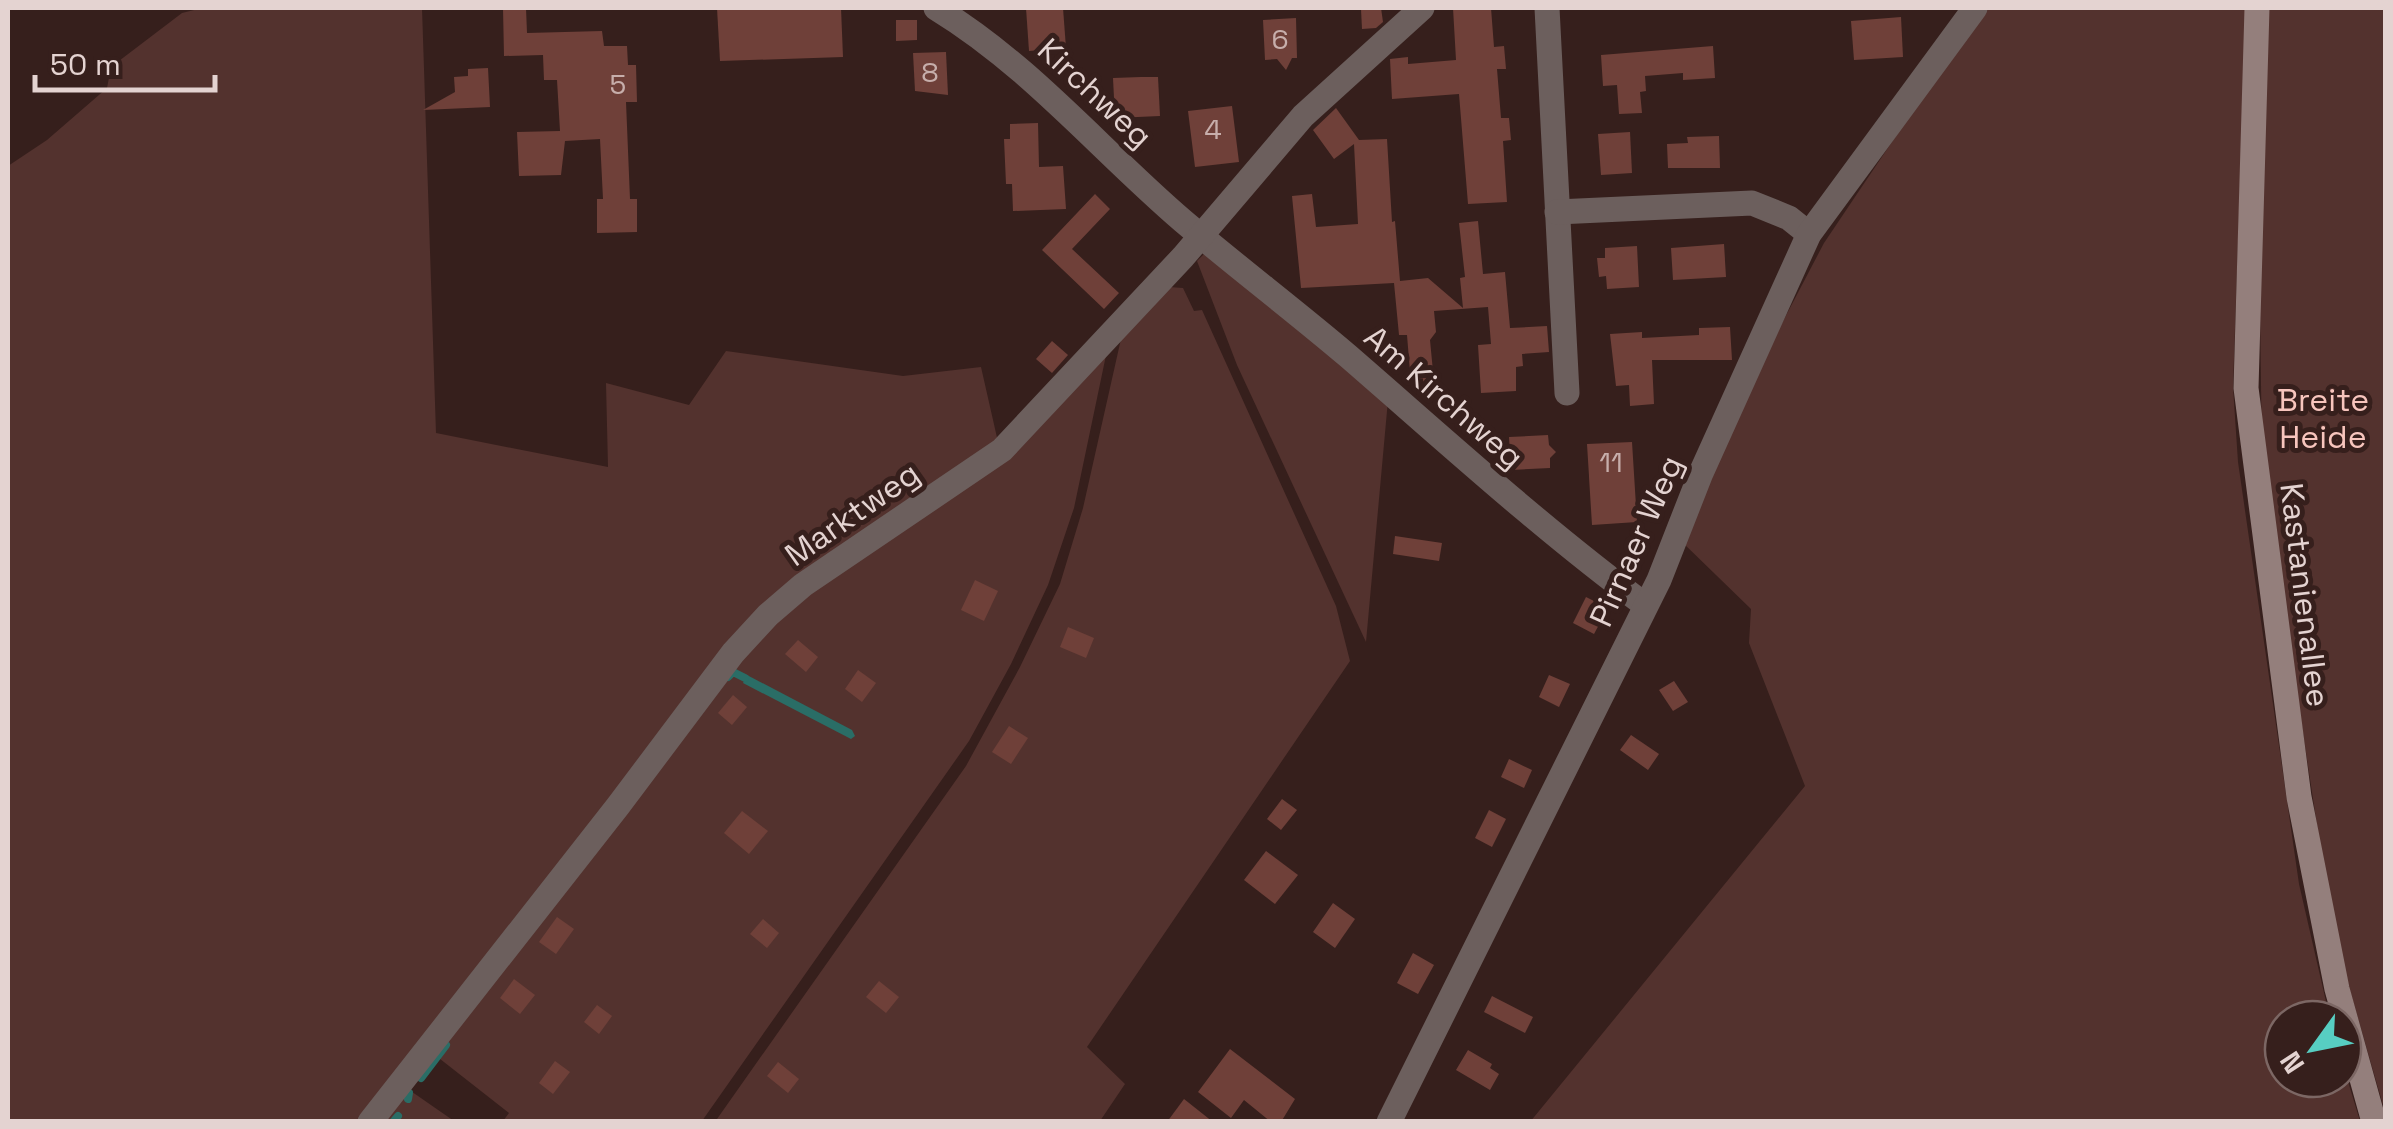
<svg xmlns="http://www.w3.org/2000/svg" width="2393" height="1129" font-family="'Space Grotesk',sans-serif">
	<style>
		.green { fill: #53322e }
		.water { fill: #2a6d66 }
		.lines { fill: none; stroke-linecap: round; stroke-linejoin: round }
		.stream { stroke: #2a6d66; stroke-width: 8 }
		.building { fill: #6f4039 }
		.street { stroke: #6c5f5d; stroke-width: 25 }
		.secondary { stroke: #947f7c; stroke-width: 25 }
		.labels { text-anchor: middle; stroke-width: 10; stroke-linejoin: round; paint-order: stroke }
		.number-label { font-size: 28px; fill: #c7aeab }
		.street-label { font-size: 32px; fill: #e4d3d1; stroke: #361f1c }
		.park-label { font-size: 32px; fill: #f7c5bd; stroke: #361f1c }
	</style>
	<rect width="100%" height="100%" fill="#361f1c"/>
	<!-- green -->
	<g class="green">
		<path d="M202 8H422L436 433 608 467 606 383 689 405 726 351 903 376 981 367 998 442 804 577 362 1121 8 1122V166L47 140 107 88 111 67 182 13Z"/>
		<path d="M1982 8H2246L2233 387 2238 462 2299 884 2330 1019H2283V1079H2343V1065L2360 1121 1530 1122 1805 786 1749 643 1751 609 1681 541 1737 409 1824 243Z"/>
		<path d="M2267 8H2385V1112L2349 987 2327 891 2262 462 2259 225Z"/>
		<path d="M1209 249 1388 400 1366 642 1237 365 1197 261Z"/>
		<path d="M1169 287 1183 288 1194 311 1202 310 1336 606 1350 661 1087 1047 1125 1084 1100 1121 720 1122 717 1119 966 766 1020 667 1060 584 1083 508 1123 330Z"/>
		<path d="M1109 341 1074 508 1048 585 1011 664 969 741 702 1121H503L509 1113 435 1055 770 620 885 538Z"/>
		<path d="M405 1087 454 1121 378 1122Z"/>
	</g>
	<!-- water -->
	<path class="water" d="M747 675 852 730 855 736 851 739 743 683Z"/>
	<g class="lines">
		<!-- stream -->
		<g class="stream">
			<path d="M728 677 733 672 745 678"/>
			<path d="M421 1078 446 1045"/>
			<path d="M408 1099 409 1093"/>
			<path d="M393 1122 398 1116"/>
		</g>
	</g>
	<!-- building -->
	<g class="building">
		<path d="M503 8H526L527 33 602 31 604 46H627L628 65H636L637 102H626L630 199H637V232L597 233V199H603L600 139 565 141 561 175 519 176 517 132 560 131 557 80H544L543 55 504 56Z"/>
		<path d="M717 8H841L843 57 720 61Z"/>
		<path d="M1026 8H1063L1066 48 1029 51Z"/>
		<path d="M1381 8 1383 22 1376 28 1362 29 1361 9Z"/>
		<path d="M1453 8H1491L1494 47 1504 46 1506 69H1497L1501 118H1509L1511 140 1503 141 1507 202 1468 204 1459 94 1392 99 1390 59 1408 57V64L1456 60Z"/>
		<path d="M1901 17 1903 57 1854 60 1851 21Z"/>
		<path d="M1296 18 1297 58H1292L1286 70 1277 59 1265 60 1263 20Z"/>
		<path d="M896 20H917V40L896 41Z"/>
		<path d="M1713 46 1715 78 1683 80V73L1645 76 1646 91 1640 92 1642 113 1619 114 1617 85 1603 86 1601 55Z"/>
		<path d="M946 52 948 95 915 91 913 53Z"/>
		<path d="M488 68 490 107 423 110 455 92 454 77 468 76V69Z"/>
		<path d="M1141 77H1158L1160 116 1115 118 1113 78Z"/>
		<path d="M1232 106 1239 162 1195 167 1188 111Z"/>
		<path d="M1336 108 1359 140 1387 139 1392 222 1395 221 1400 281 1428 278 1463 308 1460 278 1465 277 1459 223 1478 221 1483 274 1505 272 1510 328 1547 326 1549 352 1522 354 1523 366 1516 367V391L1481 393 1478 345 1491 344 1488 307 1434 311 1436 332 1430 340 1434 382 1411 384 1407 335H1399L1394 283 1301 288 1292 196 1312 194 1316 227 1358 224 1354 144 1334 159 1313 130Z"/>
		<path d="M1038 123 1039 167 1063 166 1066 209 1013 211 1012 184H1006L1004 139H1010V124Z"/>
		<path d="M1630 132 1632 173 1601 175 1598 134Z"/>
		<path d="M1719 136 1720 168H1668L1667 144 1688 143 1687 137Z"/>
		<path d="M1095 194 1110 209 1072 249 1119 293 1104 309 1042 250Z"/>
		<path d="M1724 244 1726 277 1673 280 1671 248Z"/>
		<path d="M1637 246 1639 287 1607 289 1606 276 1599 277 1597 258H1605V248Z"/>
		<path d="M1730 327 1732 360H1652L1654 404 1630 406 1629 385 1616 386 1610 334 1642 332V338L1699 335V328Z"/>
		<path d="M1052 341 1068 355 1052 373 1036 359Z"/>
		<path d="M1548 435 1549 445 1556 452 1550 458V468L1511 470 1509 437Z"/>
		<path d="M1632 442 1637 522 1592 525 1587 444Z"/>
		<path d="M1395 536 1442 543 1439 561 1393 554Z"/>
		<path d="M975 580 998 591 984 621 961 610Z"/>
		<path d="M1586 597 1608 608 1594 634 1573 623Z"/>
		<path d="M1068 627 1094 638 1086 658 1060 647Z"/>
		<path d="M798 640 818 657 806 672 785 654Z"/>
		<path d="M858 670 876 683 862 702 845 689Z"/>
		<path d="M1549 675 1570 684 1559 707 1539 697Z"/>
		<path d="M1674 681 1688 702 1673 711 1659 690Z"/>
		<path d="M733 695 747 707 732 725 718 713Z"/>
		<path d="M1009 726 1028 738 1011 764 992 752Z"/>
		<path d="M1631 735 1659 754 1648 770 1620 750Z"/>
		<path d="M1509 759 1532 770 1524 788 1501 777Z"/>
		<path d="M1282 799 1297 810 1281 830 1267 819Z"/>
		<path d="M1489 810 1506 819 1492 847 1475 838Z"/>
		<path d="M742 811 768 831 749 854 724 833Z"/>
		<path d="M1266 851 1298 875 1275 904 1244 880Z"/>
		<path d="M1333 903 1355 919 1335 948 1313 932Z"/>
		<path d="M557 917 574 929 556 954 539 942Z"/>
		<path d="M763 919 779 933 767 948 750 934Z"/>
		<path d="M1413 953 1434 965 1418 994 1397 983Z"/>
		<path d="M514 979 535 995 520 1014 500 998Z"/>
		<path d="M879 981 899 997 886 1013 866 997Z"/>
		<path d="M1492 996 1533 1017 1525 1033 1484 1012Z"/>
		<path d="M597 1005 612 1016 599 1034 584 1022Z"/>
		<path d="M1230 1049 1295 1099 1281 1122H1271L1244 1100 1231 1118 1198 1092Z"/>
		<path d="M1468 1050 1492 1064 1490 1068 1499 1074 1490 1090 1456 1070Z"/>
		<path d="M555 1061 570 1072 553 1094 539 1083Z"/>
		<path d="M778 1062 799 1079 788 1093 767 1076Z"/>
		<path d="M1184 1099 1213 1122H1167Z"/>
	</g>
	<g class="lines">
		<!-- street -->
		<g class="street">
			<path d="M936 8C1031 66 1100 150 1183 221 1237 267 1294 310 1348 356 1446 441 1541 528 1645 605"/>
			<path d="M1547 8 1567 393"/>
			<path d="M1557 212 1752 203 1789 218 1809 234"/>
			<path d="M370 1122 618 806 733 653 768 615 803 585 1002 450 1183 257 1303 116 1422 8"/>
			<path d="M1389 1122 1659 580 1701 473 1809 234 1975 8"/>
		</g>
		<!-- secondary -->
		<path class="secondary" d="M2257 8 2246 388 2299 797 2337 989 2374 1122"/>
	</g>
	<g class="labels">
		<!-- number labels -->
		<g class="number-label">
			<text x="1280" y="49">6</text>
			<text x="930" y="82">8</text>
			<text x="618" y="94">5</text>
			<text x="1213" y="139">4</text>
			<text x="1611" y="472">11</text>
		</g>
		<!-- street labels -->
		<g class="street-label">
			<text transform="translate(1095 93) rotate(43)" y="11">Kirchweg</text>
			<text transform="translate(1444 397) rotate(41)" y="11">Am Kirchweg</text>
			<text transform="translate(852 514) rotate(-35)" y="11">Marktweg</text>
			<text transform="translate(1636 541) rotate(-66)" y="11">Pirnaer Weg</text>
			<text transform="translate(2305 595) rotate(83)" y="11">Kastanienallee</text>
		</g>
		<!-- park labels -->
		<g class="park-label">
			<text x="2323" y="411">Breite<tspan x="2323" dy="37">Heide</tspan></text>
		</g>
	</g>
	<!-- border -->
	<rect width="2393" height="1129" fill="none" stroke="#e4d3d1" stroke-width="20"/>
	<!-- north arrow -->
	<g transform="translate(2313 1049) rotate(237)"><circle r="48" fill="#361f1c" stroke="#7c6764" stroke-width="2.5"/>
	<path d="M0-8L18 38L0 25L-18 38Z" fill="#57cec2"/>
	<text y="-15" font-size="28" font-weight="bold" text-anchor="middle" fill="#e4d3d1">N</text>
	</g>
	<!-- scale -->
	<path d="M35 75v15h180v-15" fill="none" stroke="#e4d3d1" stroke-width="5"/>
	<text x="50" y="75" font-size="30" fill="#e4d3d1" stroke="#361f1c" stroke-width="8" paint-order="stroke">50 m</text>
</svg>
